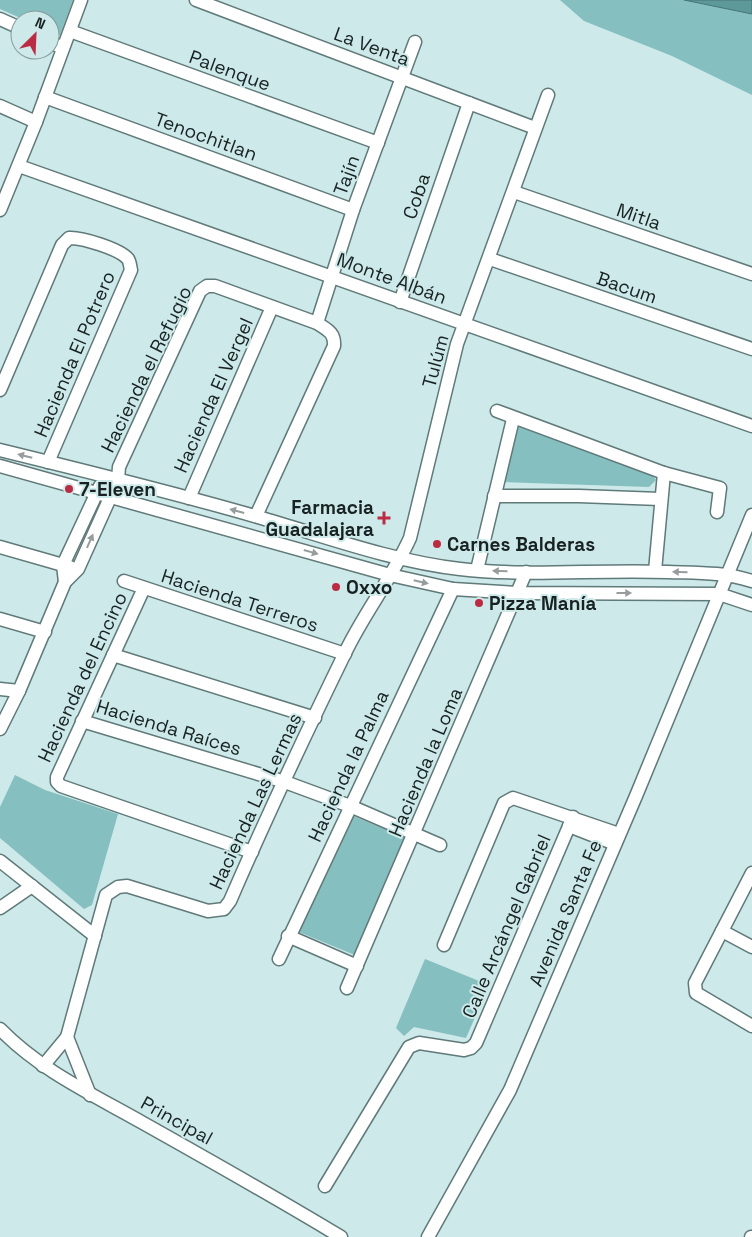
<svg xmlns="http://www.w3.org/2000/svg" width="752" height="1237" font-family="'Space Grotesk',sans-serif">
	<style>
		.green { fill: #85bfc0 }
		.water { fill: #5e9999; stroke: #497575 }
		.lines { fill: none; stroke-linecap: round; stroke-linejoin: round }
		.minor-casing { stroke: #607979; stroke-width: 15 }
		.minor { stroke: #fff; stroke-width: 12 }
		.oneway { fill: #979c9c }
		.poi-dot { fill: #bc2b44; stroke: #cde9e9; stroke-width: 2 }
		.labels { text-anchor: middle; stroke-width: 4; stroke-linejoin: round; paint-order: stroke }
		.street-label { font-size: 19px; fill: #182222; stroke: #cde9e9 }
		.poi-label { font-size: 19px; font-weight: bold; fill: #182222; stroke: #cde9e9; text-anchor: start }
	</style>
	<rect width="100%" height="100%" fill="#cde9e9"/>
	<!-- green -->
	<g class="green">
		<path d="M0 0H73L60 35 50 31V20H25L0 9Z"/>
		<path d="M560 0H752V95L672 56 584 21Z"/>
		<path d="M518 425 650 472 656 480 649 487 504 482Z"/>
		<path d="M15 775 45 790 118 814 92 905 84 909 0 838V807Z"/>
		<path d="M353 816 406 838 357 956 299 932Z"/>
		<path d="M425 959 489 985 466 1038 414 1027 404 1036 396 1028Z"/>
	</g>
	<!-- water -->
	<path class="water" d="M684 0H752V14Z"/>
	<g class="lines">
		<defs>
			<g id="minor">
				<path d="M196 0 535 128"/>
				<path d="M0 19 20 28"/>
				<path d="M70 31 378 143"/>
				<path d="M50 42 63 48"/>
				<path d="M45 97 353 210"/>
				<path d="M0 106 36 122"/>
				<path d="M19 166 752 426"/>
				<path d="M514 192 752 274"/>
				<path d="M0 210 36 122 81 0"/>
				<path d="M490 259 752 349"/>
				<path d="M400 302 469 103"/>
				<path d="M317 323 353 210 415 42"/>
				<path d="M0 390 62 245 69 238C81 237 120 249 128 259 130 262 130 266 131 270L48 462"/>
				<path d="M497 411 664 473 720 488 717 512"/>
				<path d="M0 450C86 471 172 492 258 517 324 536 391 561 460 569 529 577 599 569 668 572 698 573 723 572 752 581"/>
				<path d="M0 466 390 575 453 589 517 593 719 594 752 605"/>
				<path d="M494 496H579L660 499"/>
				<path d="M189 498 272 307"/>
				<path d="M0 547 70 567"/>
				<path d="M477 570 513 419"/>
				<path d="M655 571 664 473"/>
				<path d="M124 581 345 654"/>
				<path d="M65 582 63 565 100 486"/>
				<path d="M144 588 57 777V782L61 786 252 852"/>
				<path d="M0 619 45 632"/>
				<path d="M113 655 315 718"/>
				<path d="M0 689 19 691"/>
				<path d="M82 721 285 782 350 806 440 845"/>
				<path d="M0 729 19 691 65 582 78 569 118 480 119 467 200 291 207 286H215L317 323C328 330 335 333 334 346L256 516"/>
				<path d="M569 826 615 844"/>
				<path d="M0 861 95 936"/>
				<path d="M752 873 695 983 696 993 752 1026"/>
				<path d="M0 908 32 886"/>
				<path d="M722 931 752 947"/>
				<path d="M288 936 357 966"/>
				<path d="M444 945 504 803 513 798 619 834"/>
				<path d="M279 959 453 589"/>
				<path d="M347 988 526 572"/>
				<path d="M0 1029C41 1071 92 1094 143 1123 209 1160 275 1197 341 1237"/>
				<path d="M67 1037 90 1095"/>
				<path d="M43 1066 67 1037 106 895 118 887 127 886 208 911 224 909 230 901C266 818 305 735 345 653 364 613 392 578 410 538L457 344 548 95"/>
				<path d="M325 1186 409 1047 419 1043 464 1050 471 1048 476 1043 573 817"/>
				<path d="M428 1237 510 1090 636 796 752 515"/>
				<path d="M751 1237H752"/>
			</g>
		</defs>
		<!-- minor casing -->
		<use href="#minor" class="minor-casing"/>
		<!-- minor -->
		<use href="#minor" class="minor"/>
	</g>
	<!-- one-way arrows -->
	<defs><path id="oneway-solid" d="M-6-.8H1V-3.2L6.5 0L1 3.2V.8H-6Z" transform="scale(1.25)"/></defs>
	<g class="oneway">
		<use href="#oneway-solid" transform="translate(25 456) rotate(-166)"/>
		<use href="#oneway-solid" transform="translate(237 511) rotate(-165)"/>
		<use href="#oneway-solid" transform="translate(90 541) rotate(-66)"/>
		<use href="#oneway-solid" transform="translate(311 552) rotate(16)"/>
		<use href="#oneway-solid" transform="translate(500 571) rotate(-178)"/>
		<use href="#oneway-solid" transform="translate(680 572) rotate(-178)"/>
		<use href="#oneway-solid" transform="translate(421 582) rotate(13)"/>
		<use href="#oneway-solid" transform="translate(624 593)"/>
	</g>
	<!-- markers -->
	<g class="poi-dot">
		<circle cx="69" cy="489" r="5"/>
		<path d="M381.5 510.5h5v5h5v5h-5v5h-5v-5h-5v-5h5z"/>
		<circle cx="437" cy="544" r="5"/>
		<circle cx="336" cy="587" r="5"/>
		<circle cx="479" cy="603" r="5"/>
	</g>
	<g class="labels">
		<!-- street labels -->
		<g class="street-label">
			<text transform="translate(372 46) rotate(20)" y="7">La Venta</text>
			<text transform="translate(230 70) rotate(20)" y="7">Palenque</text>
			<text transform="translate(206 136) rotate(20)" y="7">Tenochitlan</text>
			<text transform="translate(346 175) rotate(-70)" y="7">Tajín</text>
			<text transform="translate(416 196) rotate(-71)" y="7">Coba</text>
			<text transform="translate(639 216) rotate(19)" y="7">Mitla</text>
			<text transform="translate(392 278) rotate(20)" y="7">Monte Albán</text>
			<text transform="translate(627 287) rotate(19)" y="7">Bacum</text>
			<text transform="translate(74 354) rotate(-67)" y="7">Hacienda El Potrero</text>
			<text transform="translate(435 361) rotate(-75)" y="7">Tulúm</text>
			<text transform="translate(146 369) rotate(-64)" y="7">Hacienda el Refugio</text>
			<text transform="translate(213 395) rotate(-66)" y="7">Hacienda El Vergel</text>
			<text transform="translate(240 600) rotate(18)" y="7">Hacienda Terreros</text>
			<text transform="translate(82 677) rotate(-65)" y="7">Hacienda del Encino</text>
			<text transform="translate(169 727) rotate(17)" y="7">Hacienda Raíces</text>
			<text transform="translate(425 762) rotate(-67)" y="7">Hacienda la Loma</text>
			<text transform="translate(348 766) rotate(-65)" y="7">Hacienda la Palma</text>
			<text transform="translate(255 801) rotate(-65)" y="7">Hacienda Las Lermas</text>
			<text transform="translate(565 913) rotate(-67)" y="7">Avenida Santa Fe</text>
			<text transform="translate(506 926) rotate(-67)" y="7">Calle Arcángel Gabriel</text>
			<text transform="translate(177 1120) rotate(29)" y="7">Principal</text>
		</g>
		<!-- poi labels -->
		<g class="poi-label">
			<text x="79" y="496">7-Eleven</text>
			<text x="374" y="514" text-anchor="end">Farmacia<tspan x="374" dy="22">Guadalajara</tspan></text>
			<text x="447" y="551">Carnes Balderas</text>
			<text x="346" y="594">Oxxo</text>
			<text x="489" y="610">Pizza Manía</text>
		</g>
	</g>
	<!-- north arrow -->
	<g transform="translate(35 35) rotate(24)"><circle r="24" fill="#cde9e9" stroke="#859999"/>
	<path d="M0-4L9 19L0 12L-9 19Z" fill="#bc2b44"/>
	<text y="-8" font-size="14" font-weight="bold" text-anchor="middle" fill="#182222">N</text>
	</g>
</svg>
